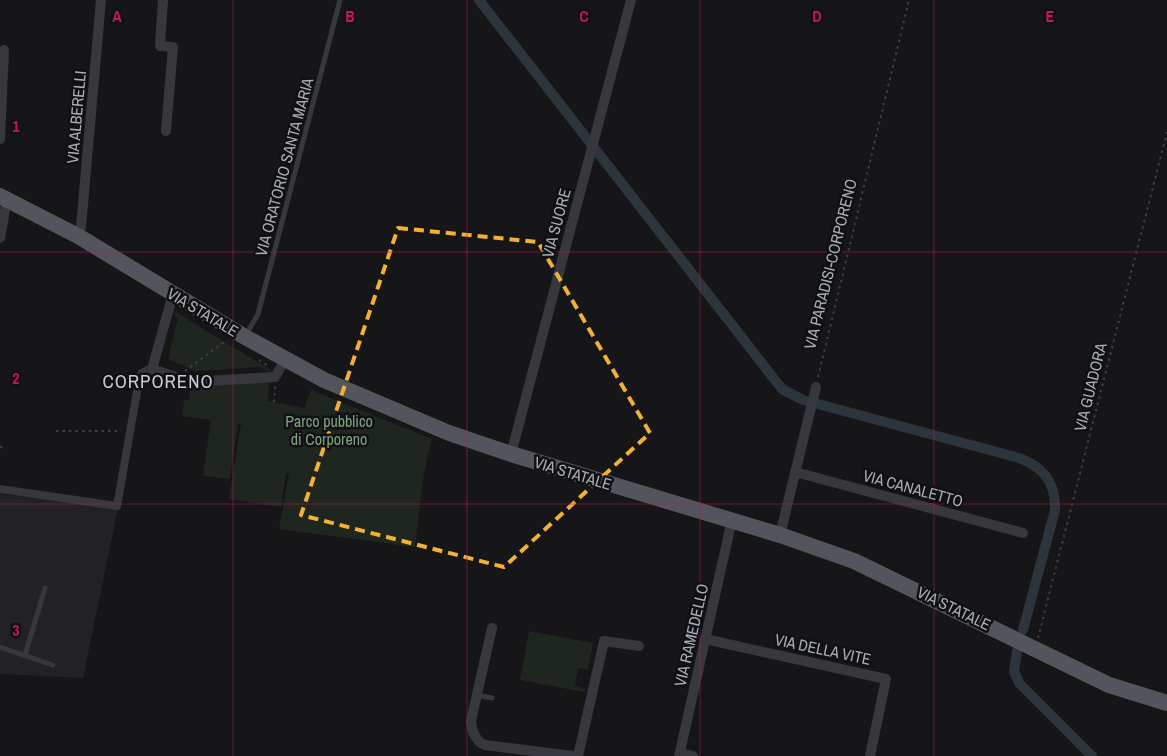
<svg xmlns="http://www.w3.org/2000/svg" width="1167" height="756" font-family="'Archivo Narrow',sans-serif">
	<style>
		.built { fill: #222225 }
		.green { fill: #1e261f }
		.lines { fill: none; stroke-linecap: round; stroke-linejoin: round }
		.canal { stroke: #2c353c; stroke-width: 10 }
		.path { stroke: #3d3f44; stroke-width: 2; stroke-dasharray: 2.5 4; stroke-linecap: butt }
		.service { stroke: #37383d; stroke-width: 5 }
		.pedestrian { stroke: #37383d; stroke-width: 8 }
		.minor { stroke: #37383d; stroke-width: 10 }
		.primary { stroke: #53555c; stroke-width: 16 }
		.marked { fill: none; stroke: #f2b134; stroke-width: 4; stroke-dasharray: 10 6; stroke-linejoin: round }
		.grid { fill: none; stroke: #c2185b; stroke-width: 1; stroke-opacity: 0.55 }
		.labels { text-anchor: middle; stroke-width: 5; stroke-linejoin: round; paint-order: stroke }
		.street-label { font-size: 16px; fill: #a8adb8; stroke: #111113 }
		.park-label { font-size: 16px; fill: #7fa381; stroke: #111113 }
		.quarter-label { font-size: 19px; letter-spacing: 1px; fill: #c9ccd4; stroke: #111113 }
		.grid-label { font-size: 16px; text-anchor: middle; font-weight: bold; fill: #c2185b; stroke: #111113; stroke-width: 5; stroke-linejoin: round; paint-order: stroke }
	</style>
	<rect width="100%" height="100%" fill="#161618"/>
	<!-- built -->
	<path class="built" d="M0 494 118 508 83 678 0 674Z"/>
	<!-- green -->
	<g class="green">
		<path d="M174 311 271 370 270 372 260 367 195 371 168 359 178 319 173 314Z"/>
		<path d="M269 377 268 401 304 408 311 390 432 439 424 473 415 547 279 529 289 474H286L281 507 229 499 241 424H238L230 479 203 476 211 420 182 416 184 400H189L191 382Z"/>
		<path d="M529 631 593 643 588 670 578 668 575 686 585 689 584 692 520 680Z"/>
	</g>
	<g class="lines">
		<!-- canal -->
		<g class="canal">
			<path d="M479 0 782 389 803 400 1019 458C1044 467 1056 483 1055 510L1023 630"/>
			<path d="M1017 651 1014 671 1019 683 1092 756"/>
		</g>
		<!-- path -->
		<g class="path">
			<path d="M259 360 270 367"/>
			<path d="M185 371 227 340"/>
			<path d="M818 377 909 0"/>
			<path d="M274 402 275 386"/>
			<path d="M56 431H121"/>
			<path d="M0 447 6 448"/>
			<path d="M1038 638 1167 132"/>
		</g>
		<!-- service -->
		<g class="service">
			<path d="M246 335 258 314 340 0"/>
			<path d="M0 647 53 665"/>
			<path d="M25 655 45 588"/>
			<path d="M477 695 492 698"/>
		</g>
		<!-- pedestrian -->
		<path class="pedestrian" d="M0 489 117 506 137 392"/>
		<!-- minor -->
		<g class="minor">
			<path d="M163 0 160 46 173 47 166 131"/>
			<path d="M0 139 4 50"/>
			<path d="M78 236 81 227 101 0"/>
			<path d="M0 238 7 199"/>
			<path d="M152 369 173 294"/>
			<path d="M138 382 142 374 152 369 191 382 275 377 285 360"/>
			<path d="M511 454 631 0"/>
			<path d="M795 472 1023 533"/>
			<path d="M780 535 816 387"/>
			<path d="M492 628 471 721C472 731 475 741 485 745L573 756"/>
			<path d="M705 639 886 679 870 756"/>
			<path d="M680 753 693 756"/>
			<path d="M578 756 604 641 639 646"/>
			<path d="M679 756 732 520"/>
		</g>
		<!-- primary -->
		<path class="primary" d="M0 196 78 236 245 337 324 380 449 433 511 454 780 535 854 561 1109 685 1167 703"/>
	</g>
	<!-- marked area -->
	<path class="marked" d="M398 228 538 242 650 433 504 567 301 515Z"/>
	<!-- grid -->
	<path class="grid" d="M233 0V756M467 0V756M700 0V756M934 0V756M0 252H1167M0 504H1167"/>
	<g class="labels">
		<!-- street labels -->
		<g class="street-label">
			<text transform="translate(76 117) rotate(-85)" y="6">VIA ALBERELLI</text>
			<text transform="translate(284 167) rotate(-75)" y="6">VIA ORATORIO SANTA MARIA</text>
			<text transform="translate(556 223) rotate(-75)" y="6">VIA SUORE</text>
			<text transform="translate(830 264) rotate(-76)" y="6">VIA PARADISI-CORPORENO</text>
			<text transform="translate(203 312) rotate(31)" y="6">VIA STATALE</text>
			<text transform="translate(1090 387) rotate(-76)" y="6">VIA GUADORA</text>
			<text transform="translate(573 473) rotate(17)" y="6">VIA STATALE</text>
			<text transform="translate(913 488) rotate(15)" y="6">VIA CANALETTO</text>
			<text transform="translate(954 608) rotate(26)" y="6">VIA STATALE</text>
			<text transform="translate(691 635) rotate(-77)" y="6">VIA RAMEDELLO</text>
			<text transform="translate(823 649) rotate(12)" y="6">VIA DELLA VITE</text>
		</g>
		<!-- park labels -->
		<g class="park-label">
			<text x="329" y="427">Parco pubblico<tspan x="329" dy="18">di Corporeno</tspan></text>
		</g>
		<!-- quarter labels -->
		<g class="quarter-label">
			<text x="158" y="388">CORPORENO</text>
		</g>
	</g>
	<g class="grid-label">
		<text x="117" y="22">A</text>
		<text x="350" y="22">B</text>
		<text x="584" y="22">C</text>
		<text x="817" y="22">D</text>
		<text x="1050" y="22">E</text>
		<text x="16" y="132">1</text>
		<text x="16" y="384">2</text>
		<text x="16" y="636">3</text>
	</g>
</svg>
